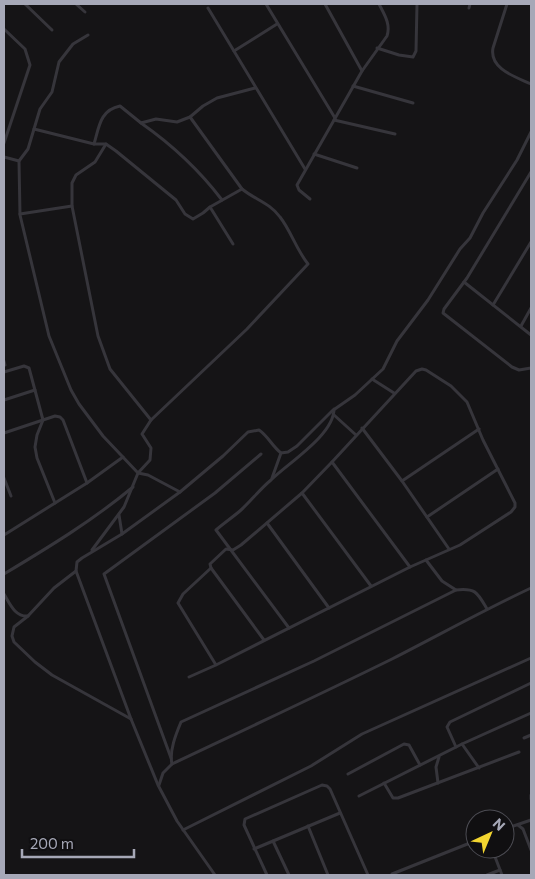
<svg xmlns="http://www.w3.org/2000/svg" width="535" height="879" font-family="Commissioner,sans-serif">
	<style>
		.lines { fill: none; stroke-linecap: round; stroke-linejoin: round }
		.street { stroke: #36353b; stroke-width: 3 }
	</style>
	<rect width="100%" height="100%" fill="#151416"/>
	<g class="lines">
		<!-- street -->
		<g class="street">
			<path d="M25 4 52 30"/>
			<path d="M76 4 85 12"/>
			<path d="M266 4 335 118"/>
			<path d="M507 4 493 48C489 69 516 77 531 84"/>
			<path d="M208 8 305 169"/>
			<path d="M469 8 470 4"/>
			<path d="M4 29 25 49 30 65 4 143"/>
			<path d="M88 35 73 44 59 62 52 92 40 109 28 149 19 161 20 215 49 336 71 390 79 404 103 436 138 473 148 475 180 492"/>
			<path d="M377 48 399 55 413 57 416 51 417 4"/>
			<path d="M234 51 277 24"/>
			<path d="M362 71 387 36C391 24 384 14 379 4"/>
			<path d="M353 86 413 103"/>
			<path d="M334 120 395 134"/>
			<path d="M141 123C171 144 200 171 222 200"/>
			<path d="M34 129 94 144C99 127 100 110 120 106L141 123 156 119 177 122 190 117 203 106 217 98 255 88"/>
			<path d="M94 144H106L116 151 176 200 185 214 193 219 203 213 210 207 242 189 190 117"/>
			<path d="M314 154 357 168"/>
			<path d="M4 157 19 161"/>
			<path d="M531 172 467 278 444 309 443 313 512 367 519 370 531 368"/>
			<path d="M310 199 299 190 297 185 362 71 325 4"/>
			<path d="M72 206V183L76 175 95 162 106 144"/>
			<path d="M210 207 233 244"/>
			<path d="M20 214 72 206 98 336 110 369 151 420 142 434 151 448 150 460 138 473 124 507 92 550"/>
			<path d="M464 282 531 335"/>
			<path d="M493 305 531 242"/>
			<path d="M521 326 531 308"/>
			<path d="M4 361 5 365"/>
			<path d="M4 372 24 366 29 368 43 420 37 435 35 447 37 458 55 503"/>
			<path d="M372 379 394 393"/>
			<path d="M4 400 35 390"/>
			<path d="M334 415 356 435"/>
			<path d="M151 420 247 329 308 264C296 249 291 231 280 217 270 203 254 199 242 189"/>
			<path d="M362 428 402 481 449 549"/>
			<path d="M4 433 55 416 60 417 63 420 87 483"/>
			<path d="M332 462 410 567"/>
			<path d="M4 478 11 496"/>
			<path d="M272 478 281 453"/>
			<path d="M402 481 479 429"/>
			<path d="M302 493 371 586"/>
			<path d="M119 515 122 534"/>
			<path d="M427 517 498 469"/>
			<path d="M267 523 329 608"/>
			<path d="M4 535 87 483 123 457"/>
			<path d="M426 560 442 581 456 590"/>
			<path d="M211 568 264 640"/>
			<path d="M76 571 54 588 28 616 14 627 12 636 14 642 35 662 52 675 131 719 158 785 177 821 215 875"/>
			<path d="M4 574C49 547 92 521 133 487"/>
			<path d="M4 594C10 604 15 617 28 616"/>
			<path d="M289 628 216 530C224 523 233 517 241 510 251 501 260 489 271 480 288 463 334 435 334 409"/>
			<path d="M189 677 216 665 410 567 460 545 511 512 515 507V503L483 440 467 402 451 386 426 370 422 369 416 371 332 462 302 493 241 545 233 550 226 549 210 564 211 568 183 594 178 603 216 665"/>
			<path d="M131 719 76 571 77 562 82 558 122 534 180 492 223 456 248 432 259 430C268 436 272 446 281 453L288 452 297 446 332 411 355 395 383 369 397 341 428 300 460 249 470 238 483 213 517 160 531 132"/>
			<path d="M524 738 531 735"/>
			<path d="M462 744 479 768"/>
			<path d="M456 747 447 727 450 722 531 683"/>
			<path d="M171 758 104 574 215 493 261 454"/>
			<path d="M172 764C246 729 319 695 392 659 439 635 484 610 531 588"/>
			<path d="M348 774 404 744 409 745 420 765"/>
			<path d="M384 783 393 798H398L519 752"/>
			<path d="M438 783 436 767 439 757"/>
			<path d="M159 785 163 773 172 764C169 751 176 734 181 722L314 661 456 590C476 588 477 592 487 609"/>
			<path d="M531 795V799"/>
			<path d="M359 796 462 744 531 713"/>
			<path d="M518 825 523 829 531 850"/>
			<path d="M308 826 328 875"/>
			<path d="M505 829 531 820"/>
			<path d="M183 830 311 766 362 734 531 658"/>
			<path d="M273 841 289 875"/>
			<path d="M254 849 340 813"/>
			<path d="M492 849 502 875"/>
			<path d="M392 874 475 841"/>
			<path d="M267 875 244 825 245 819 322 785 327 786 330 789 368 875"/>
			<path d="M487 875 500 870"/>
		</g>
	</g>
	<!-- border -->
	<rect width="535" height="879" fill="none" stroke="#a6a8b7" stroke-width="10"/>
	<!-- north arrow -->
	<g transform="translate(490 834) rotate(44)"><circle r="24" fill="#100f11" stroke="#4c4c53"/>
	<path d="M0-4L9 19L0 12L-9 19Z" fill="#f3d530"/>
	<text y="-8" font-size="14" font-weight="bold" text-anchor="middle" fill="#a6a8b7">N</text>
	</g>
	<!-- scale -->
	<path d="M22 849v8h112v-8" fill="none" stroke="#a6a8b7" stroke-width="2.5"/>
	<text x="30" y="849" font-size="15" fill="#a6a8b7" stroke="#100f11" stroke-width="4" paint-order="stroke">200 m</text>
</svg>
